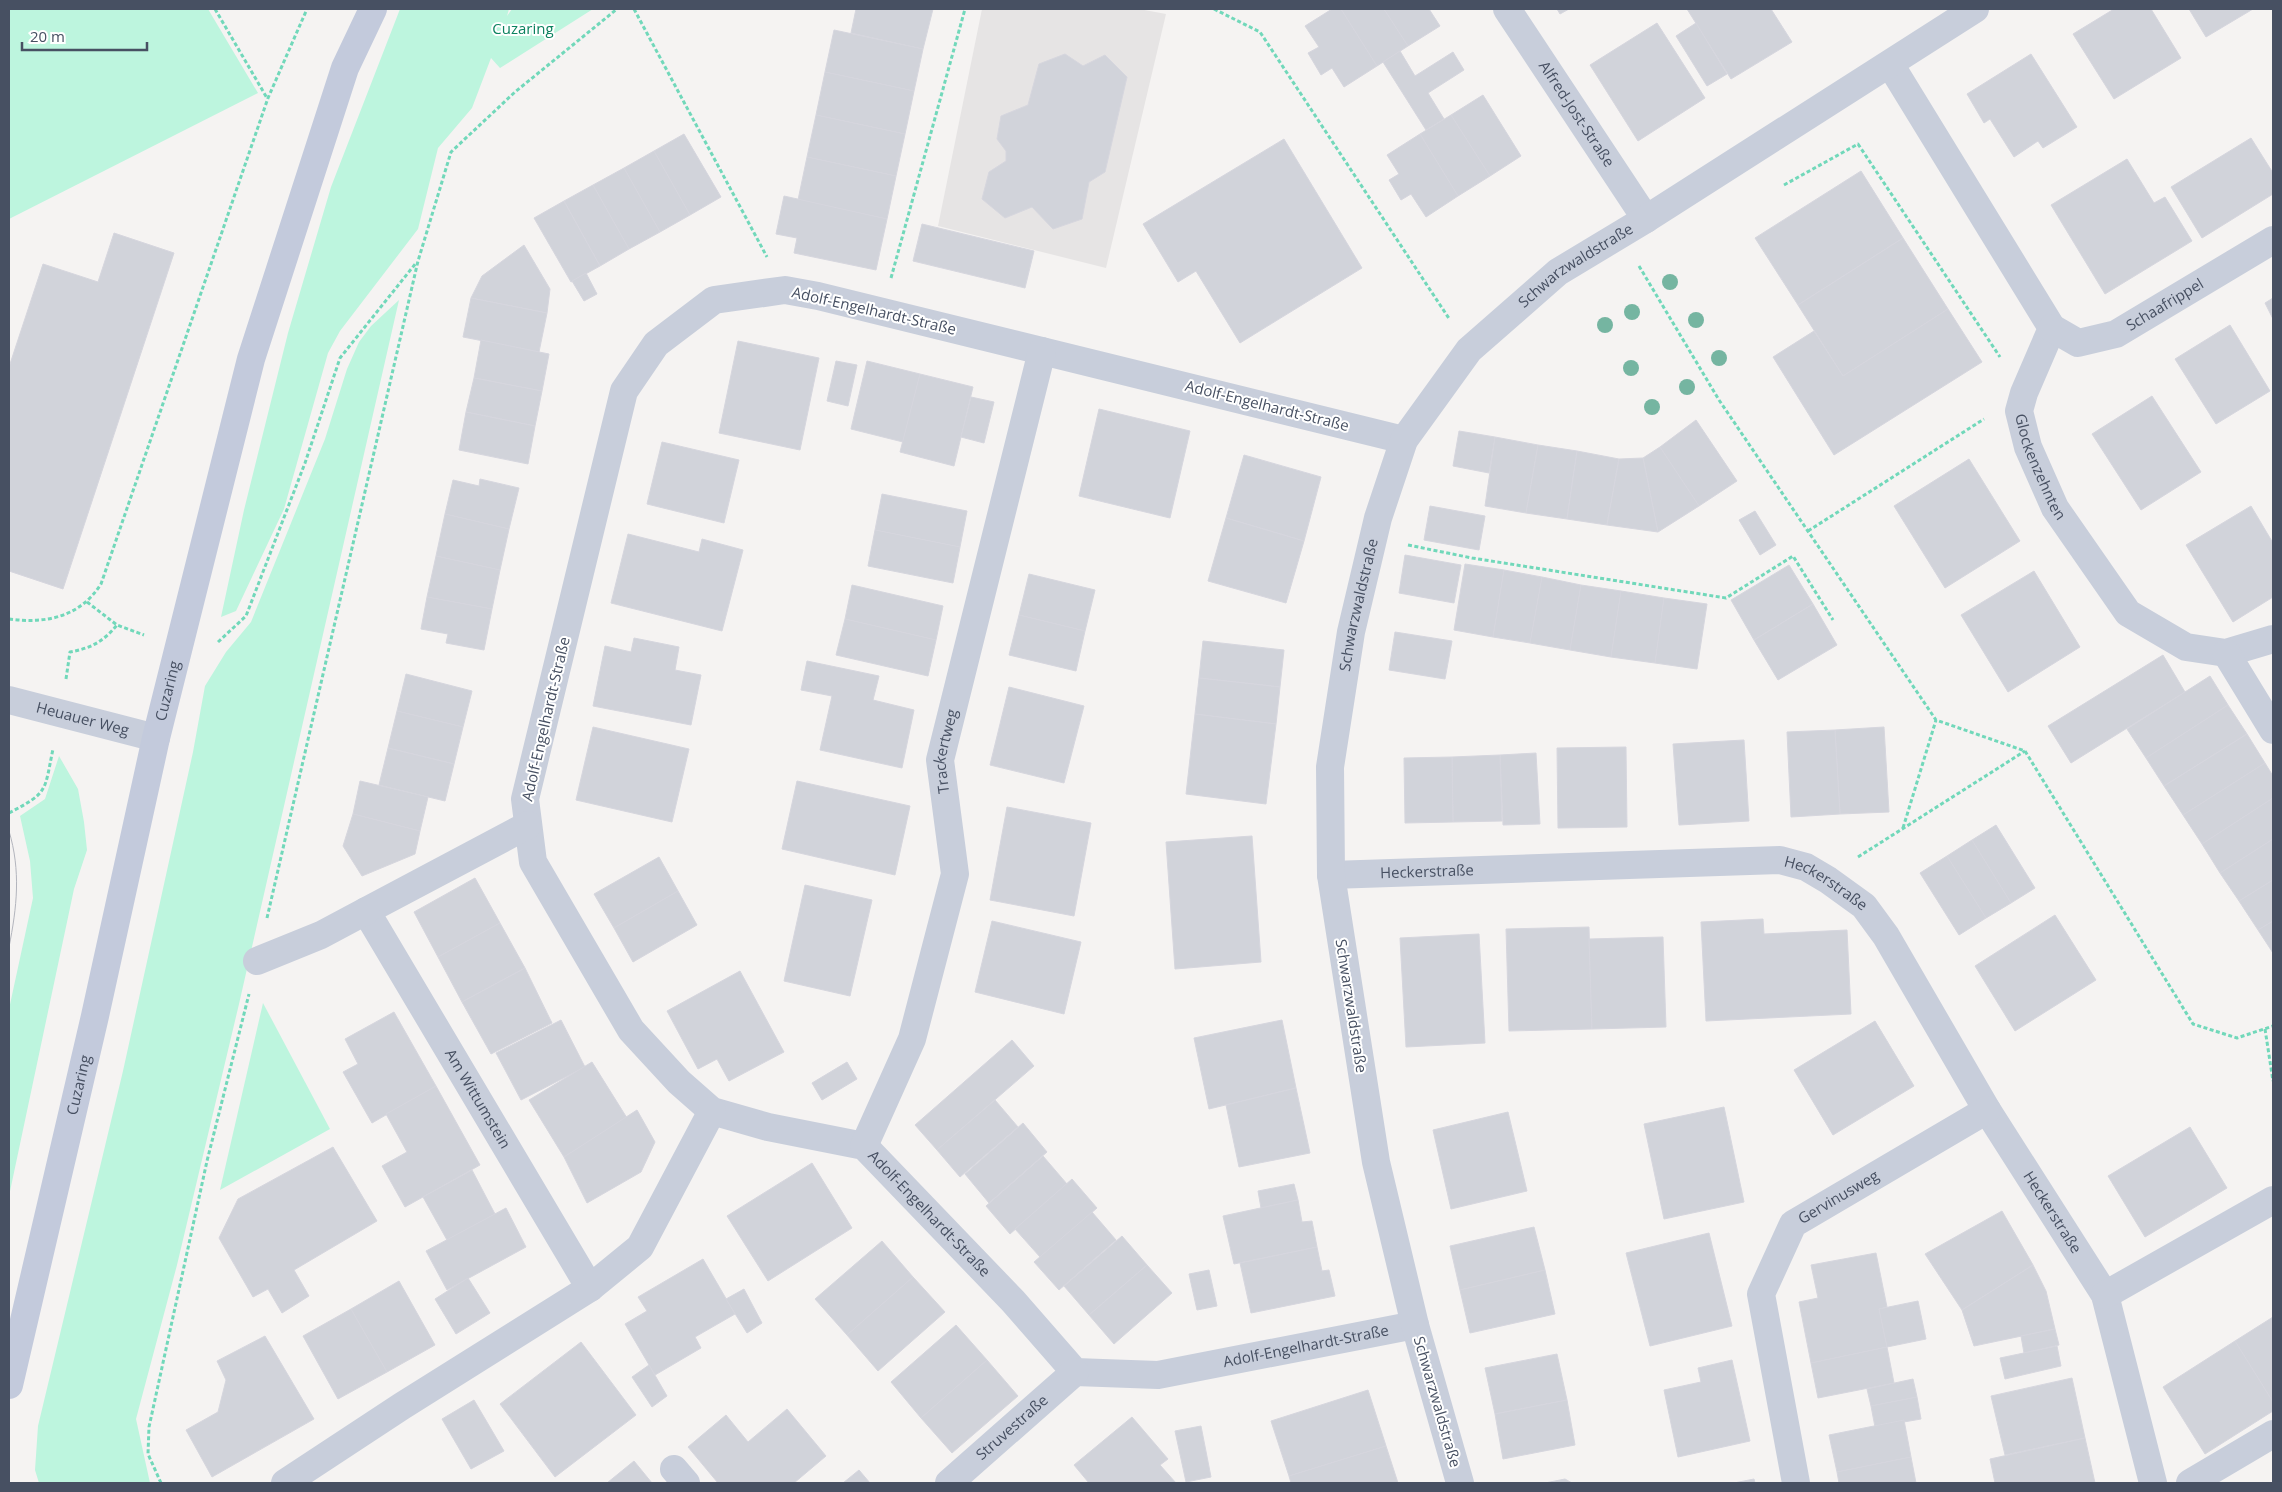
<svg xmlns="http://www.w3.org/2000/svg" width="2282" height="1492" font-family="'Open Sans',sans-serif">
	<style>
		.education { fill: #e6e4e4 }
		.green { fill: #bdf5de }
		.building { fill: #d1d3da; stroke: #d6d6de }
		.lines { fill: none; stroke-linecap: round; stroke-linejoin: round }
		.path { stroke: #71d8ba; stroke-width: 3; stroke-dasharray: 4 2.5; stroke-linecap: butt }
		.street { stroke: #c8cedb; stroke-width: 28 }
		.secondary { stroke: #c3cadc; stroke-width: 28 }
		.tram { stroke: #b3b5bd; stroke-width: 1 }
		.tree { fill: #75b5a1 }
		.labels { text-anchor: middle; stroke-width: 4; stroke-linejoin: round; paint-order: stroke }
		.park-label { font-size: 15px; fill: #0c825f; stroke: #fff }
		.street-label { font-size: 15px; fill: #475062; stroke: #fff }
	</style>
	<rect width="100%" height="100%" fill="#f5f3f2"/>
	<!-- education -->
	<path class="education" d="M982 9H1139L1166 14 1106 268 938 226Z"/>
	<!-- green -->
	<g class="green">
		<path d="M9 9H208L258 93 9 219Z"/>
		<path d="M400 9H509L507 16 512 9H593L500 68 491 58 472 108 438 148 418 229 340 331 328 353 284 509 236 611 221 617 244 510 288 333 331 187Z"/>
		<path d="M399 300 239 1004 177 1265 136 1419 150 1483H39L35 1470 38 1426 123 1071 193 752 205 686 226 652 251 622 325 439 347 369 359 342 371 326Z"/>
		<path d="M59 756 78 789 84 822 87 850 74 889 9 1196V1009L33 898 30 861 20 816 45 799Z"/>
		<path d="M263 1003 330 1129 220 1190Z"/>
	</g>
	<!-- building -->
	<g class="building">
		<path d="M856 9H933L923 49 851 33Z"/>
		<path d="M1332 9H1341L1377 66 1344 87 1332 68 1321 75 1308 53 1319 47 1305 26Z"/>
		<path d="M1341 9H1384L1408 46 1377 66Z"/>
		<path d="M1384 9H1429L1440 26 1408 46Z"/>
		<path d="M1557 9H1569L1560 14Z"/>
		<path d="M1687 9H1771L1792 42 1731 79Z"/>
		<path d="M2114 9H2151L2181 58 2114 99 2073 34Z"/>
		<path d="M2189 9H2253L2206 37Z"/>
		<path d="M1657 23 1705 98 1638 141 1590 65Z"/>
		<path d="M1696 23 1727 74 1707 86 1676 36Z"/>
		<path d="M834 30 923 49 914 91 825 72Z"/>
		<path d="M1400 51 1415 76 1453 52 1464 70 1428 93 1444 119 1426 130 1383 62Z"/>
		<path d="M1065 54 1083 66 1105 55 1127 77 1105 172 1089 182 1082 219 1053 229 1032 207 1005 218 982 199 989 172 1006 161V151L997 139 1001 116 1028 105 1039 64Z"/>
		<path d="M2031 54 2077 127 2043 148 2038 141 2014 157 1990 119 1984 123 1967 94Z"/>
		<path d="M825 72 914 91 905 134 816 115Z"/>
		<path d="M1483 95 1521 156 1490 176 1451 115Z"/>
		<path d="M816 115 905 134 896 176 807 157Z"/>
		<path d="M1451 115 1490 176 1458 196 1420 134Z"/>
		<path d="M684 134 721 197 690 215 654 151Z"/>
		<path d="M1420 134 1458 196 1426 217 1411 194 1401 200 1389 180 1399 174 1387 155Z"/>
		<path d="M2251 138 2273 173V194L2202 238 2171 187Z"/>
		<path d="M1284 139 1362 268 1240 343 1196 271 1178 282 1143 224Z"/>
		<path d="M654 151 690 215 660 232 624 168Z"/>
		<path d="M807 157 896 176 887 219 798 200Z"/>
		<path d="M2127 159 2154 203 2165 197 2192 241 2105 294 2051 205Z"/>
		<path d="M624 168 660 232 629 249 593 185Z"/>
		<path d="M1861 171 1903 238 1798 305 1755 238Z"/>
		<path d="M593 185 629 249 600 266 564 201Z"/>
		<path d="M784 196 887 219 876 270 794 253 797 238 776 234Z"/>
		<path d="M564 201 600 266 571 282 534 218Z"/>
		<path d="M922 224 1034 251 1025 288 913 261Z"/>
		<path d="M114 233 174 253 63 589 9 571V367L43 264 98 282Z"/>
		<path d="M1903 238 1948 309 1843 376 1798 305Z"/>
		<path d="M524 245 550 289 547 313 471 298 482 276Z"/>
		<path d="M586 273 597 294 584 301 572 281Z"/>
		<path d="M471 298 547 313 539 352 463 337Z"/>
		<path d="M2273 298V319L2265 303Z"/>
		<path d="M1948 309 1982 362 1834 455 1773 357 1814 331 1843 376Z"/>
		<path d="M2230 325 2270 391 2216 424 2175 359Z"/>
		<path d="M481 340 549 354 542 391 474 378Z"/>
		<path d="M738 341 819 358 800 450 719 433Z"/>
		<path d="M836 361 857 365 848 406 827 401Z"/>
		<path d="M867 361 920 374 903 442 851 429Z"/>
		<path d="M920 374 973 387 954 466 900 452Z"/>
		<path d="M474 378 542 391 535 426 466 412Z"/>
		<path d="M2152 396 2201 472 2141 510 2092 434Z"/>
		<path d="M971 397 994 402 984 443 961 437Z"/>
		<path d="M1099 409 1190 431 1170 518 1079 496Z"/>
		<path d="M466 412 535 426 528 464 459 450Z"/>
		<path d="M1696 420 1737 481 1699 506 1660 447Z"/>
		<path d="M1459 431 1495 437 1489 473 1453 466Z"/>
		<path d="M1495 437 1538 445 1526 513 1485 506Z"/>
		<path d="M662 442 739 460 724 523 647 504Z"/>
		<path d="M1538 445 1577 451 1567 519 1526 513Z"/>
		<path d="M1660 447 1699 506 1658 532 1643 458Z"/>
		<path d="M1577 451 1619 459 1607 525 1567 519Z"/>
		<path d="M1244 455 1321 477 1304 541 1226 518Z"/>
		<path d="M1643 458 1658 532 1607 525 1619 459Z"/>
		<path d="M1969 459 2020 541 1945 588 1894 506Z"/>
		<path d="M480 479 519 488 509 529 445 514 453 480 479 486Z"/>
		<path d="M882 494 967 511 960 547 875 530Z"/>
		<path d="M1430 506 1485 516 1479 550 1424 540Z"/>
		<path d="M2251 506 2273 543V597L2233 622 2186 545Z"/>
		<path d="M1755 511 1776 545 1760 555 1739 520Z"/>
		<path d="M445 514 509 529 500 570 436 556Z"/>
		<path d="M1226 518 1304 541 1286 603 1208 581Z"/>
		<path d="M875 530 960 547 953 583 868 566Z"/>
		<path d="M628 534 699 552 702 539 743 550 722 631 611 603Z"/>
		<path d="M1405 555 1461 565 1454 603 1399 593Z"/>
		<path d="M436 556 500 570 492 609 427 597Z"/>
		<path d="M1465 564 1504 570 1493 637 1454 630Z"/>
		<path d="M1789 565 1813 604 1754 640 1731 600Z"/>
		<path d="M1504 570 1542 577 1530 643 1493 637Z"/>
		<path d="M2034 571 2080 647 2008 692 1961 615Z"/>
		<path d="M1029 574 1095 590 1085 631 1019 615Z"/>
		<path d="M1542 577 1581 585 1570 650 1530 643Z"/>
		<path d="M852 585 943 606 936 640 845 619Z"/>
		<path d="M1581 585 1621 591 1611 657 1570 650Z"/>
		<path d="M1621 591 1664 598 1655 663 1611 657Z"/>
		<path d="M427 597 492 609 484 650 446 643 448 634 421 629Z"/>
		<path d="M1664 598 1707 604 1697 669 1655 663Z"/>
		<path d="M1813 604 1837 645 1778 680 1754 640Z"/>
		<path d="M1019 615 1085 631 1076 671 1009 655Z"/>
		<path d="M845 619 936 640 928 676 836 655Z"/>
		<path d="M1395 632 1452 641 1445 679 1389 670Z"/>
		<path d="M634 638 679 647 675 670 701 675 691 725 593 706 605 646 631 652Z"/>
		<path d="M1203 641 1284 650 1280 687 1199 678Z"/>
		<path d="M2163 655 2185 692 2071 763 2048 726Z"/>
		<path d="M807 661 879 676 873 700 914 710 902 768 820 750 832 696 801 690Z"/>
		<path d="M406 674 472 691 463 727 397 711Z"/>
		<path d="M2210 676 2228 705 2146 758 2127 729Z"/>
		<path d="M1199 678 1280 687 1276 724 1195 714Z"/>
		<path d="M1009 687 1084 706 1064 783 990 765Z"/>
		<path d="M2228 705 2247 734 2164 786 2146 758Z"/>
		<path d="M397 711 463 727 454 764 388 748Z"/>
		<path d="M1195 714 1276 724 1266 804 1186 794Z"/>
		<path d="M593 727 689 749 672 822 576 800Z"/>
		<path d="M1884 727 1889 812 1840 814 1835 730Z"/>
		<path d="M1835 730 1840 814 1791 817 1787 732Z"/>
		<path d="M2247 734 2265 763 2183 815 2164 786Z"/>
		<path d="M1744 740 1749 821 1679 825 1673 744Z"/>
		<path d="M1626 747 1627 827 1558 828 1557 748Z"/>
		<path d="M388 748 454 764 445 801 379 785Z"/>
		<path d="M1536 753 1540 824 1503 825 1500 755Z"/>
		<path d="M1500 755 1502 821 1453 822 1452 757Z"/>
		<path d="M1452 757 1453 822 1405 823 1404 758Z"/>
		<path d="M2265 763 2273 776V798L2202 844 2183 815Z"/>
		<path d="M360 781 428 797 420 831 353 814Z"/>
		<path d="M797 781 910 806 895 875 782 849Z"/>
		<path d="M2273 798V839L2220 873 2202 844Z"/>
		<path d="M1007 807 1091 823 1074 916 990 900Z"/>
		<path d="M353 814 420 831 415 854 362 876 343 846Z"/>
		<path d="M1996 825 2035 888 2011 903 1972 840Z"/>
		<path d="M1252 836 1261 962 1175 969 1166 842Z"/>
		<path d="M2273 839V880L2239 901 2220 873Z"/>
		<path d="M1972 840 2011 903 1986 918 1947 856Z"/>
		<path d="M1947 856 1986 918 1959 935 1920 873Z"/>
		<path d="M659 857 678 891 614 928 594 894Z"/>
		<path d="M475 878 500 923 438 957 414 912Z"/>
		<path d="M2273 880V921L2258 930 2239 901Z"/>
		<path d="M805 885 872 900 850 996 784 981Z"/>
		<path d="M678 891 697 925 633 962 614 928Z"/>
		<path d="M2055 915 2096 980 2015 1031 1975 966Z"/>
		<path d="M1763 919 1764 934 1847 930 1851 1014 1706 1021 1701 922Z"/>
		<path d="M992 921 1081 942 1064 1014 975 992Z"/>
		<path d="M2273 921V953L2258 930Z"/>
		<path d="M500 923 525 968 462 1002 438 957Z"/>
		<path d="M1589 927 1592 1029 1509 1031 1506 929Z"/>
		<path d="M1479 934 1485 1043 1406 1047 1400 938Z"/>
		<path d="M1663 937 1666 1027 1592 1029 1589 939Z"/>
		<path d="M525 968 552 1023 491 1054 462 1002Z"/>
		<path d="M740 971 784 1052 729 1081 717 1059 698 1069 667 1011Z"/>
		<path d="M394 1012 436 1086 372 1123 343 1072 358 1064 345 1039Z"/>
		<path d="M561 1020 585 1067 521 1100 496 1053Z"/>
		<path d="M1282 1020 1296 1088 1209 1109 1194 1038Z"/>
		<path d="M1875 1021 1914 1086 1833 1135 1794 1070Z"/>
		<path d="M1012 1040 1034 1066 937 1150 915 1125Z"/>
		<path d="M592 1062 627 1118 564 1157 529 1100Z"/>
		<path d="M847 1062 857 1079 822 1100 812 1083Z"/>
		<path d="M436 1086 480 1165 405 1207 382 1166 407 1152 386 1114Z"/>
		<path d="M1296 1088 1310 1153 1239 1167 1226 1105Z"/>
		<path d="M995 1100 1018 1127 960 1177 937 1150Z"/>
		<path d="M1724 1107 1744 1202 1664 1219 1644 1124Z"/>
		<path d="M637 1110 655 1142 641 1172 587 1203 564 1157Z"/>
		<path d="M1508 1112 1527 1191 1451 1209 1433 1130Z"/>
		<path d="M1023 1123 1047 1152 989 1203 965 1174Z"/>
		<path d="M2190 1127 2227 1188 2145 1237 2108 1176Z"/>
		<path d="M333 1147 377 1221 294 1270 309 1296 282 1313 268 1289 253 1297 219 1238 238 1199Z"/>
		<path d="M1043 1156 1067 1184 1010 1234 986 1206Z"/>
		<path d="M812 1163 852 1228 768 1281 727 1216Z"/>
		<path d="M472 1170 495 1214 447 1240 423 1197Z"/>
		<path d="M1072 1179 1097 1208 1040 1257 1015 1229Z"/>
		<path d="M1294 1184 1298 1200 1261 1208 1258 1191Z"/>
		<path d="M1298 1200 1302 1222 1312 1221 1317 1247 1234 1264 1223 1216Z"/>
		<path d="M506 1208 526 1247 447 1290 426 1251Z"/>
		<path d="M2002 1211 2033 1265 1962 1310 1925 1254Z"/>
		<path d="M1092 1212 1116 1240 1059 1290 1034 1262Z"/>
		<path d="M1534 1227 1545 1270 1460 1290 1450 1246Z"/>
		<path d="M1709 1233 1732 1326 1650 1346 1626 1253Z"/>
		<path d="M1122 1236 1147 1265 1089 1315 1064 1286Z"/>
		<path d="M882 1241 913 1277 847 1335 815 1299Z"/>
		<path d="M1317 1247 1322 1271 1329 1270 1335 1296 1251 1313 1240 1263Z"/>
		<path d="M1876 1253 1887 1307 1879 1309 1887 1347 1811 1363 1799 1302 1818 1298 1811 1265Z"/>
		<path d="M703 1259 735 1314 695 1337 701 1348 655 1375 625 1324 647 1311 638 1297Z"/>
		<path d="M1147 1265 1172 1293 1114 1344 1089 1315Z"/>
		<path d="M2033 1265 2046 1291 2055 1329 1974 1346 1962 1310Z"/>
		<path d="M1209 1270 1217 1306 1197 1310 1189 1274Z"/>
		<path d="M1545 1270 1555 1314 1470 1333 1460 1290Z"/>
		<path d="M913 1277 945 1312 878 1371 847 1335Z"/>
		<path d="M468 1278 490 1313 456 1334 435 1299Z"/>
		<path d="M399 1281 435 1345 387 1372 351 1309Z"/>
		<path d="M744 1289 762 1323 747 1333 726 1299Z"/>
		<path d="M1918 1301 1926 1339 1887 1347 1879 1309Z"/>
		<path d="M351 1309 387 1372 338 1399 303 1336Z"/>
		<path d="M2273 1317V1402L2235 1341Z"/>
		<path d="M956 1325 987 1360 921 1418 891 1382Z"/>
		<path d="M2055 1329 2059 1345 2024 1353 2021 1336Z"/>
		<path d="M265 1336 314 1419 212 1477 186 1430 218 1412 226 1380 217 1361Z"/>
		<path d="M2235 1341 2273 1402V1411L2205 1454 2163 1387Z"/>
		<path d="M581 1342 636 1415 555 1477 500 1404Z"/>
		<path d="M2057 1346 2061 1366 2005 1379 2000 1358Z"/>
		<path d="M1887 1347 1894 1383 1818 1398 1811 1363Z"/>
		<path d="M1557 1354 1567 1400 1495 1414 1485 1368Z"/>
		<path d="M987 1360 1018 1396 952 1453 921 1418Z"/>
		<path d="M1732 1360 1750 1441 1678 1457 1664 1390 1701 1382 1698 1368Z"/>
		<path d="M649 1365 667 1396 652 1407 632 1377Z"/>
		<path d="M2072 1378 2085 1438 2005 1455 1991 1396Z"/>
		<path d="M1913 1379 1917 1397 1871 1406 1867 1389Z"/>
		<path d="M1368 1390 1386 1446 1289 1476 1271 1421Z"/>
		<path d="M1917 1397 1921 1419 1875 1427 1871 1406Z"/>
		<path d="M474 1400 504 1451 471 1469 442 1419Z"/>
		<path d="M1567 1400 1575 1445 1503 1459 1495 1414Z"/>
		<path d="M787 1409 826 1456 794 1483H718L688 1447 726 1415 748 1442Z"/>
		<path d="M1132 1417 1168 1459 1160 1465 1176 1483H1089L1074 1465Z"/>
		<path d="M1904 1420 1911 1457 1837 1472 1829 1435Z"/>
		<path d="M1201 1426 1211 1477 1186 1482 1175 1431Z"/>
		<path d="M2085 1438 2095 1483H1995L1990 1459Z"/>
		<path d="M1386 1446 1398 1483H1291L1289 1476Z"/>
		<path d="M1911 1457 1916 1483H1839L1837 1472Z"/>
		<path d="M634 1461 652 1483H607Z"/>
		<path d="M859 1470 870 1483H843Z"/>
		<path d="M1565 1479 1572 1483H1545Z"/>
		<path d="M1754 1479 1755 1483H1734Z"/>
	</g>
	<g class="lines">
		<!-- path -->
		<g class="path">
			<path d="M215 9 267 98"/>
			<path d="M634 9 767 257"/>
			<path d="M1214 9 1260 32 1450 320"/>
			<path d="M1784 185 1858 144 2000 357"/>
			<path d="M1639 266 1719 400 1936 720 2025 751 2193 1024 2237 1038 2273 1026"/>
			<path d="M891 278 965 9"/>
			<path d="M1808 531 1984 419"/>
			<path d="M1408 545 1472 558 1726 598 1793 556 1833 620"/>
			<path d="M87 602 117 625 144 635"/>
			<path d="M9 619C46 624 80 617 101 584L268 98 307 9"/>
			<path d="M218 642 246 616 305 463 340 358 416 263"/>
			<path d="M66 679 70 652C91 648 103 642 117 625"/>
			<path d="M9 813C49 792 44 792 53 749"/>
			<path d="M1903 828 1936 720"/>
			<path d="M1858 857 2025 751"/>
			<path d="M267 918 418 261 451 152 515 92 617 9"/>
			<path d="M2265 1029 2273 1081"/>
			<path d="M161 1483 148 1454 149 1427 207 1161 249 994"/>
		</g>
		<!-- street -->
		<g class="street">
			<path id="s1" d="M1507 9 1646 219"/>
			<path id="s2" d="M1890 64 2052 328 2024 393 2019 411 2028 447 2055 508 2128 613 2186 647 2226 653 2273 639"/>
			<path id="s3" d="M2052 328 2078 343 2116 334 2273 240"/>
			<path id="s4" d="M1404 440 818 296 785 290 714 300 656 344 624 391 525 799 533 862 631 1030 679 1082 712 1111 768 1127 864 1146 1013 1301 1075 1372 1158 1375 1415 1325"/>
			<path d="M2226 653 2273 730"/>
			<path id="s5" d="M9 700 156 738"/>
			<path id="s6" d="M528 825 366 911 590 1288"/>
			<path id="s7" d="M1331 875 1780 860 1806 867 1828 880 1864 906 1886 936 1987 1110 2105 1295 2153 1483"/>
			<path d="M257 961 321 935 366 911"/>
			<path id="s8" d="M864 1146 912 1039 955 874 940 760 1042 351"/>
			<path d="M2105 1295 2273 1200"/>
			<path d="M674 1469 686 1483"/>
			<path d="M285 1483 402 1406 590 1288 640 1247 712 1111"/>
			<path id="s9" d="M949 1483 1075 1372"/>
			<path id="s10" d="M1460 1483 1415 1325 1376 1162 1331 875 1330 767 1351 632 1378 518 1404 440 1469 350 1558 272 1646 219 1975 9"/>
			<path id="s11" d="M1796 1483 1761 1294 1793 1224 1987 1110"/>
			<path d="M2190 1483 2273 1434"/>
		</g>
		<!-- secondary -->
		<path class="secondary" id="s12" d="M9 1385 95 1016 156 738 251 359 345 68 373 9"/>
		<!-- tram -->
		<path class="tram" d="M9 831C21 871 17 907 9 947"/>
	</g>
	<!-- trees -->
	<g class="tree">
		<circle cx="1670" cy="282" r="8"/>
		<circle cx="1632" cy="312" r="8"/>
		<circle cx="1696" cy="320" r="8"/>
		<circle cx="1605" cy="325" r="8"/>
		<circle cx="1719" cy="358" r="8"/>
		<circle cx="1631" cy="368" r="8"/>
		<circle cx="1687" cy="387" r="8"/>
		<circle cx="1652" cy="407" r="8"/>
	</g>
	<g class="labels">
		<!-- park labels -->
		<g class="park-label">
			<text x="523" y="34">Cuzaring</text>
		</g>
		<!-- street labels -->
		<g class="street-label">
			<text dy="5" stroke="none"><textPath href="#s1" startOffset="126">Alfred-Jost-Straße</textPath></text>
			<text dy="5" stroke="none"><textPath href="#s10" startOffset="1314">Schwarzwaldstraße</textPath></text>
			<text dy="5" stroke="none"><textPath href="#s3" startOffset="126">Schaafrippel</textPath></text>
			<text transform="translate(874 311) rotate(13)" y="5">Adolf-Engelhardt-Straße</text>
			<text transform="translate(1267 406) rotate(14)" y="5">Adolf-Engelhardt-Straße</text>
			<text dy="5" stroke="none"><textPath href="#s2" startOffset="459">Glockenzehnten</textPath></text>
			<text dy="5" stroke="none"><textPath href="#s10" startOffset="895">Schwarzwaldstraße</textPath></text>
			<text dy="5" stroke="none"><textPath href="#s12" startOffset="712">Cuzaring</textPath></text>
			<text dy="5" stroke="none"><textPath href="#s5" startOffset="76">Heuauer Weg</textPath></text>
			<text transform="translate(546 719) rotate(-77)" y="5">Adolf-Engelhardt-Straße</text>
			<text dy="5" stroke="none"><textPath href="#s8" startOffset="412">Trackertweg</textPath></text>
			<text dy="5" stroke="none"><textPath href="#s7" startOffset="96">Heckerstraße</textPath></text>
			<text dy="5" stroke="none"><textPath href="#s7" startOffset="501">Heckerstraße</textPath></text>
			<text transform="translate(1351 1006) rotate(81)" y="5">Schwarzwaldstraße</text>
			<text dy="5" stroke="none"><textPath href="#s12" startOffset="308">Cuzaring</textPath></text>
			<text dy="5" stroke="none"><textPath href="#s6" startOffset="402">Am Wittumstein</textPath></text>
			<text dy="5" stroke="none"><textPath href="#s11" startOffset="322">Gervinusweg</textPath></text>
			<text dy="5" stroke="none"><textPath href="#s7" startOffset="906">Heckerstraße</textPath></text>
			<text dy="5" stroke="none"><textPath href="#s4" startOffset="1881">Adolf-Engelhardt-Straße</textPath></text>
			<text dy="5" stroke="none"><textPath href="#s4" startOffset="2330">Adolf-Engelhardt-Straße</textPath></text>
			<text transform="translate(1437 1402) rotate(74)" y="5">Schwarzwaldstraße</text>
			<text dy="5" stroke="none"><textPath href="#s9" startOffset="84">Struvestraße</textPath></text>
		</g>
	</g>
	<!-- border -->
	<rect width="2282" height="1492" fill="none" stroke="#475062" stroke-width="20"/>
	<!-- scale -->
	<path d="M22 42v8h125v-8" fill="none" stroke="#475062" stroke-width="2.5"/>
	<text x="30" y="42" font-size="15" fill="#475062" stroke="#ffffff" stroke-width="4" paint-order="stroke">20 m</text>
</svg>
